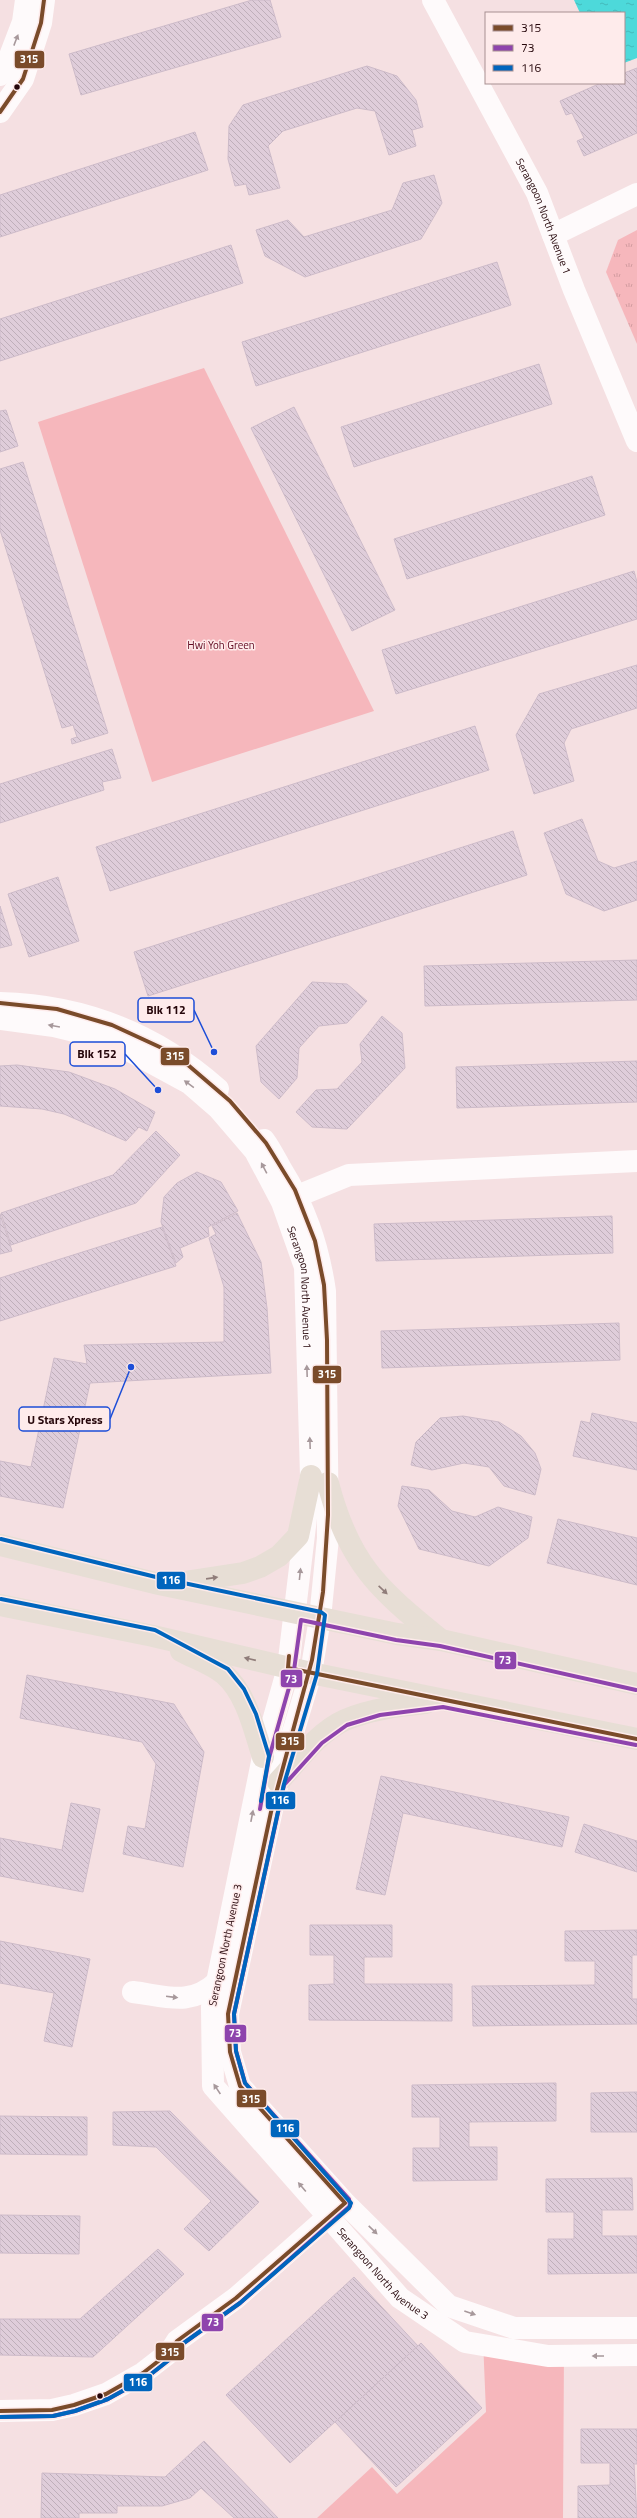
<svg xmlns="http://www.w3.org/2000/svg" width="637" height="2518" font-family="'Titillium Web',sans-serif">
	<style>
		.grass { fill: url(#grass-tufts) }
		.park { fill: #f6b7bc }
		.water { fill: url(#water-ripples) }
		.building { fill: url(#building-back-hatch); stroke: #cdbbc9 }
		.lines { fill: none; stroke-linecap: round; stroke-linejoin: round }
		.street { stroke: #fefafb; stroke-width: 22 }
		.highway { stroke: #e7ded5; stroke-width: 22 }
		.bus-1-casing { stroke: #feebeb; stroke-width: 7 }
		.bus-2-casing { stroke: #feebeb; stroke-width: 7 }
		.bus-3-casing { stroke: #feebeb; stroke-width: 7 }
		.bus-1 { stroke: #7a4b2a; stroke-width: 4 }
		.bus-2 { stroke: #8e44ad; stroke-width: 4 }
		.bus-3 { stroke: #0065bd; stroke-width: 4 }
		.oneway { fill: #a7989b }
		.oneway2 { fill: #907d7a }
		.bus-dot { fill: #25060a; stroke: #feebeb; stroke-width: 1.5 }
		.labels { text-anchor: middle; stroke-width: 3; stroke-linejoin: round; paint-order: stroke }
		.street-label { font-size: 11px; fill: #25060a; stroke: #feebeb }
		.park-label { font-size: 11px; fill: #60071e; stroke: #feebeb }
		.leader { fill: none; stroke: #1d4ed8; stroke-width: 1.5 }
		.callout-dot { fill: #1d4ed8; stroke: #feebeb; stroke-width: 1.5 }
		.callout { fill: #feebeb; stroke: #1d4ed8; stroke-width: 1.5 }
		.callout-label { font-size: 12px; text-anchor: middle; font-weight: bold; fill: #25060a }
		.line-badge { stroke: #feebeb; stroke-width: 1.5 }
		.badge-label { font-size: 11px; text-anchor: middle; font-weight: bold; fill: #fff }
	</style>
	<defs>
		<pattern id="grass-tufts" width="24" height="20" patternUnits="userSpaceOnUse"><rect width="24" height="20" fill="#f6b7bc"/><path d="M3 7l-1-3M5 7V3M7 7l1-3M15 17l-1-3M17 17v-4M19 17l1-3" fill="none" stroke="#d39ca0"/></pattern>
		<pattern id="water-ripples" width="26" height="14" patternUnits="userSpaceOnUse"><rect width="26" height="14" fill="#4dd9da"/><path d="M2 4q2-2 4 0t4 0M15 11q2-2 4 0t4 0" fill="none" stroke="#43b9ba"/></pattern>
		<pattern id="building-back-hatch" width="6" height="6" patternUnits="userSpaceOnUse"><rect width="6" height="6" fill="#dfcdda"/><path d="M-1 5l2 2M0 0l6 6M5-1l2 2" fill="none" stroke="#bfafba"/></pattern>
	</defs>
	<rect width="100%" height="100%" fill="#f5e0e2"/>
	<!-- grass -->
	<path class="grass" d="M637 230V344L606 272 618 240Z"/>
	<!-- park -->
	<g class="park">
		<path d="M204 368 374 711 152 782 38 422Z"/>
		<path d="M483 2340 564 2349 563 2518H317L372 2467 397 2494 486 2412Z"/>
	</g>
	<!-- water -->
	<path class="water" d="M574 0H637V58L624 63V13H580Z"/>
	<!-- building -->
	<g class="building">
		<path d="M252 0H270L281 37 81 95 69 54Z"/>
		<path d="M367 66 397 76 416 100 423 127 412 130 416 146 389 155 375 111 357 108 283 131 268 146 280 188 249 195 246 184 235 186 228 159 229 126 243 105Z"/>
		<path d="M637 68V133L584 156 577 141 584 138 572 113 566 115 560 101 601 83H624V73Z"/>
		<path d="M195 132 208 170 0 237V195Z"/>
		<path d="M434 175 442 203 421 239 305 277 265 256 256 230 288 220 304 237 392 210 403 183Z"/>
		<path d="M231 245 243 283 0 361V319Z"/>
		<path d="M497 262 511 305 256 386 242 342Z"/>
		<path d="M539 364 552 404 354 467 341 427Z"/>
		<path d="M294 407 395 610 352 631 251 428Z"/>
		<path d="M6 410 18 446 0 452V411Z"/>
		<path d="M23 462 108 733 72 744 71 739 77 737 73 725 62 728 0 530V469Z"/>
		<path d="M592 476 605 515 407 579 394 539Z"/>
		<path d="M634 571 637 582V619L396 694 382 650Z"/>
		<path d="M637 665V708L571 729 564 743 574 781 534 794 516 735 539 694Z"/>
		<path d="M475 726 489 770 110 891 96 847Z"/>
		<path d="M112 749 121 778 102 782 104 790 0 823V784Z"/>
		<path d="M582 819 598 861 614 868 637 861V900L604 911 566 894 544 833Z"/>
		<path d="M513 831 527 875 148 996 134 952Z"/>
		<path d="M58 877 79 941 29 957 8 894Z"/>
		<path d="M0 906 12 945 0 948Z"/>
		<path d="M637 960V1000L425 1006 424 966Z"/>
		<path d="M312 982 347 984 367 1001 347 1023 319 1026 299 1048 297 1078 279 1099 261 1082 256 1046Z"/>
		<path d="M382 1016 402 1033 405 1068 347 1129 312 1127 296 1112 316 1090 337 1089 362 1062 360 1044Z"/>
		<path d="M637 1061V1102L457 1108 456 1067Z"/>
		<path d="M17 1065 69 1072 115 1089 155 1112 147 1131 139 1127 126 1141 64 1114 42 1109 0 1106V1066Z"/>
		<path d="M156 1131 180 1155 136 1203 11 1245 1 1213 113 1175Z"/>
		<path d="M197 1172 221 1182 238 1211 208 1227 209 1236 180 1248 183 1257 176 1263 161 1222 164 1197 177 1183Z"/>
		<path d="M237 1213 261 1262 267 1308 271 1373 90 1383 63 1508 0 1496V1461L31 1467 54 1358 87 1364 84 1345 224 1342V1287L209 1238 216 1234 212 1226Z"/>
		<path d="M0 1214 12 1251 0 1254Z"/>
		<path d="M612 1216 613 1253 376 1261 374 1224Z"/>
		<path d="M162 1227 176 1266 0 1321V1278Z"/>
		<path d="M619 1323 620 1360 382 1368 381 1331Z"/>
		<path d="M592 1413 637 1423V1470L573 1456 581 1421 590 1423Z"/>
		<path d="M463 1416 499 1422 521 1436 535 1453 541 1469 535 1495 504 1486 489 1467 464 1463 432 1470 411 1465 416 1442 440 1418Z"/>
		<path d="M402 1486 429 1490 452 1511 475 1517 498 1507 532 1517 528 1538 489 1566 419 1549 398 1506Z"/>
		<path d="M558 1519 637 1538V1585L547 1563Z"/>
		<path d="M27 1675 174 1704 204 1752 183 1867 123 1854 128 1826 145 1829 156 1764 142 1742 20 1718Z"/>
		<path d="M381 1776 569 1817 562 1847 403 1813 385 1895 356 1889Z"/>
		<path d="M71 1803 100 1809 83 1892 0 1876V1838L62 1850Z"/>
		<path d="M584 1824 637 1841V1872L575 1852Z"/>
		<path d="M310 1925H392V1957H364V1984H452V2021L309 2020V1985L334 1984V1955H310Z"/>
		<path d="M637 1930V1955H632V1999H637V2024L473 2026 472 1986 595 1985V1961H565V1931Z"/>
		<path d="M0 1941 90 1959 72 2047 44 2041 54 1993 0 1983Z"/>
		<path d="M556 2083V2121L469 2122V2147H497V2180L413 2181V2148H440V2117H412V2085Z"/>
		<path d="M637 2092V2132H591V2093Z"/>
		<path d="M170 2111 259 2202 209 2251 184 2229 211 2201 156 2147 113 2145V2112Z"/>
		<path d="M0 2116 87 2117V2155L0 2154Z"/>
		<path d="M632 2178 633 2210H602V2236H637V2273L548 2274V2239H574V2212H546V2179Z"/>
		<path d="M0 2215 80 2216 79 2254 0 2253Z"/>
		<path d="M158 2249 184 2274 93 2357 0 2355V2319H80Z"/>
		<path d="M354 2277 418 2346 290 2463 226 2395Z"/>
		<path d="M421 2343 482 2408 396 2487 335 2422Z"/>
		<path d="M581 2429H637V2464H634L637 2518H578V2486L610 2485V2463H581Z"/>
		<path d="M204 2441 278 2518H234L201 2488 190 2498 162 2506H117V2513H79V2518H41L42 2473 165 2477Z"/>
	</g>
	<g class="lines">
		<!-- street -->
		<g class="street">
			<path id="s1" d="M433 0 537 193 574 290 637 441"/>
			<path d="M0 75 5 69 23 22 26 0"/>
			<path d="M0 112 23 79 41 23 44 0"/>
			<path d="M553 235 637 194"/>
			<path d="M0 1003C84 1005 156 1034 218 1089"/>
			<path id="s2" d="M0 1019 54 1026 91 1035 130 1051 189 1083 219 1109 255 1151 282 1202 305 1267 311 1476 288 1668 263 1757 212 2007 213 2086 400 2298 465 2342 548 2356 637 2355"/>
			<path d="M264 1140C270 1148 275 1158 280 1167 305 1207 318 1244 325 1291L328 1538 320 1618 311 1673 278 1782 228 2014 230 2052 240 2086 345 2203 449 2306 514 2328H637"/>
			<path d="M285 1201 349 1175 637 1161"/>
			<path d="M133 1992C166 1996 190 2007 217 1982"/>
			<path d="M0 2411 52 2410 74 2405 106 2394 143 2373 170 2352 177 2341 236 2298 339 2207"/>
		</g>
		<!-- highway -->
		<g class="highway">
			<path d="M328 1483C349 1564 378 1589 441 1640"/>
			<path d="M0 1545 159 1584 397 1634 441 1640 637 1684"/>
			<path d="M178 1583 243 1573 260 1567 279 1556 298 1536 311 1476"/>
			<path d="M0 1605 153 1636 311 1673 637 1739"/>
			<path d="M181 1651C194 1658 212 1664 224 1674 247 1694 254 1730 263 1757"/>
			<path d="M278 1782C298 1761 318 1732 345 1720 371 1709 399 1706 426 1703"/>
		</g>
		<defs>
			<g id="bus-1">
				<path d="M0 112 23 79 41 23 44 0"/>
				<path d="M0 1003 57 1009 112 1025 164 1049 188 1065 230 1101 266 1143 295 1190 315 1241 324 1285 327 1340 328 1515 323 1592 312 1660 271 1812 228 2014 230 2052 240 2086 345 2203 236 2298 177 2341 170 2352 143 2373 106 2394 74 2405 52 2410 0 2411"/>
				<path d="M289 1656 288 1668 637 1739"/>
			</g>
			<g id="bus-2">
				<path d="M260 1809 269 1758 294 1670 301 1620 396 1640 440 1646 636 1690"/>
				<path d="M0 2417 53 2416 75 2411 108 2399 146 2378 174 2356 181 2345 240 2303 350 2206 349 2199 245 2083 236 2051 234 2014 284 1785 322 1743 347 1725 380 1715 443 1707 636 1745"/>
			</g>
			<g id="bus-3">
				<path d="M1 1599 155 1630 228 1669 244 1689 256 1714 269 1756 261 1801"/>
				<path d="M0 2417 53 2416 75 2411 108 2399 146 2378 174 2356 181 2345 240 2303 349 2208 351 2203 245 2083 236 2051 234 2014 284 1784 317 1674 325 1615 321 1612 160 1578 1 1539"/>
			</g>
		</defs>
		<!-- bus-1 casing -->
		<use href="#bus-1" class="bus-1-casing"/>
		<!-- bus-2 casing -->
		<use href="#bus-2" class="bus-2-casing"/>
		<!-- bus-3 casing -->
		<use href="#bus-3" class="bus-3-casing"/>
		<!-- bus-1 -->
		<use href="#bus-1" class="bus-1"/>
		<!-- bus-2 -->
		<use href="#bus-2" class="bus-2"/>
		<!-- bus-3 -->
		<use href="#bus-3" class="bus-3"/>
	</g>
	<!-- one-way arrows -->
	<defs><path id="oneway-solid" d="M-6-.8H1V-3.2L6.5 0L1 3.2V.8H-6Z"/></defs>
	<g class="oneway">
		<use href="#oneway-solid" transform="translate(16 40) rotate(-69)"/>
		<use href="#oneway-solid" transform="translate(54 1026) rotate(-170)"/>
		<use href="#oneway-solid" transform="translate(189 1084) rotate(-144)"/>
		<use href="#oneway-solid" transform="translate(264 1168) rotate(-118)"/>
		<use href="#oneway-solid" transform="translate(307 1371) rotate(-92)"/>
		<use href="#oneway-solid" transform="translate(310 1443) rotate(-92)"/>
		<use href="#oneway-solid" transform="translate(300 1574) rotate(-84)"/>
		<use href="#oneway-solid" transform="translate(252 1816) rotate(-79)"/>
		<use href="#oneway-solid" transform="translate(172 1997) rotate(7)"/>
		<use href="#oneway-solid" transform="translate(217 2089) rotate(-124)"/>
		<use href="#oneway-solid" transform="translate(302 2187) rotate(-130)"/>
		<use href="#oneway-solid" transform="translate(373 2230) rotate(44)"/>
		<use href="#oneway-solid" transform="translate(470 2313) rotate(19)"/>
		<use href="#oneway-solid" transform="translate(598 2356) rotate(180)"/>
	</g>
	<g class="oneway2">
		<use href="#oneway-solid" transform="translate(212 1578) rotate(-8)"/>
		<use href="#oneway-solid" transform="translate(383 1590) rotate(43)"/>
		<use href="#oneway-solid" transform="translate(250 1659) rotate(-167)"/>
	</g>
	<!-- markers -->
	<g class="bus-dot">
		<circle cx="17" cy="87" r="3.5"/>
		<circle cx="100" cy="2396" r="3.5"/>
	</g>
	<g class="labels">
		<!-- street labels -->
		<g class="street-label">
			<text dy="4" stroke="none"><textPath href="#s1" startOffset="243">Serangoon North Avenue 1</textPath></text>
			<text dy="4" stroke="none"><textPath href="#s2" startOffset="443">Serangoon North Avenue 1</textPath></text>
			<text transform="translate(225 1945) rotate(-78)" y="4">Serangoon North Avenue 3</text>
			<text dy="4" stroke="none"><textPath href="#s2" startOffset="1506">Serangoon North Avenue 3</textPath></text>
		</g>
		<!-- park labels -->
		<g class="park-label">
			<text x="221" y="649">Hwi Yoh Green</text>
		</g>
	</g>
	<!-- callouts -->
	<path class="leader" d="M214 1052L194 1010M158 1090L125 1054M131 1367L110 1419"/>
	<g class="callout-dot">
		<circle cx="214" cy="1052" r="4"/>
		<circle cx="158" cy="1090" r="4"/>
		<circle cx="131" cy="1367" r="4"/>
	</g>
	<g class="callout">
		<rect x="138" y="998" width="56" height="24" rx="4"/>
		<rect x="70" y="1042" width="55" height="24" rx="4"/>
		<rect x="19" y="1407" width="91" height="24" rx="4"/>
	</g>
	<g class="callout-label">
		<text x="166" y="1014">Blk 112</text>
		<text x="97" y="1058">Blk 152</text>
		<text x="65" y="1424">U Stars Xpress</text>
	</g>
	<g class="line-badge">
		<rect x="14" y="50" width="31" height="19" rx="4" fill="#7a4b2a"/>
		<rect x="160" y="1047" width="30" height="19" rx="4" fill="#7a4b2a"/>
		<rect x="312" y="1365" width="30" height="19" rx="4" fill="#7a4b2a"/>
		<rect x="156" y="1571" width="30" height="19" rx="4" fill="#0065bd"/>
		<rect x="494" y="1651" width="23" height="19" rx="4" fill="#8e44ad"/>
		<rect x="280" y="1669" width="23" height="19" rx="4" fill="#8e44ad"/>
		<rect x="275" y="1732" width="30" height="19" rx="4" fill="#7a4b2a"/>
		<rect x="265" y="1791" width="31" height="19" rx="4" fill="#0065bd"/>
		<rect x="224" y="2024" width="23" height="19" rx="4" fill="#8e44ad"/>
		<rect x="236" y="2089" width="31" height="19" rx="4" fill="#7a4b2a"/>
		<rect x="270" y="2119" width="30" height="19" rx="4" fill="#0065bd"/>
		<rect x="201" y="2313" width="23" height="19" rx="4" fill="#8e44ad"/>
		<rect x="155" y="2342" width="30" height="19" rx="4" fill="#7a4b2a"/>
		<rect x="123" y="2373" width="30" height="19" rx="4" fill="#0065bd"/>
	</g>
	<g class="badge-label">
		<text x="29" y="63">315</text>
		<text x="175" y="1060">315</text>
		<text x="327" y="1378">315</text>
		<text x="171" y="1584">116</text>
		<text x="505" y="1664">73</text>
		<text x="291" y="1683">73</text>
		<text x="290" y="1745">315</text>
		<text x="280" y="1804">116</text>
		<text x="235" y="2037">73</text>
		<text x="251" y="2103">315</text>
		<text x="285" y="2132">116</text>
		<text x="213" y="2326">73</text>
		<text x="170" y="2356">315</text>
		<text x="138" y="2386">116</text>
	</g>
	<!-- legend -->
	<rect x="485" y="12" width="140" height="72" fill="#feebeb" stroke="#a78f91"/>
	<rect x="493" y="25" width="20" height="6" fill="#7a4b2a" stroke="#a78f91"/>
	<text x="521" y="32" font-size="12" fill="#25060a">315</text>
	<rect x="493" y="45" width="20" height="6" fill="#8e44ad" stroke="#a78f91"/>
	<text x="521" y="52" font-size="12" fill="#25060a">73</text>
	<rect x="493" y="65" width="20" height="6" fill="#0065bd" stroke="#a78f91"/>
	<text x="521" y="72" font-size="12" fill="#25060a">116</text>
</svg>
